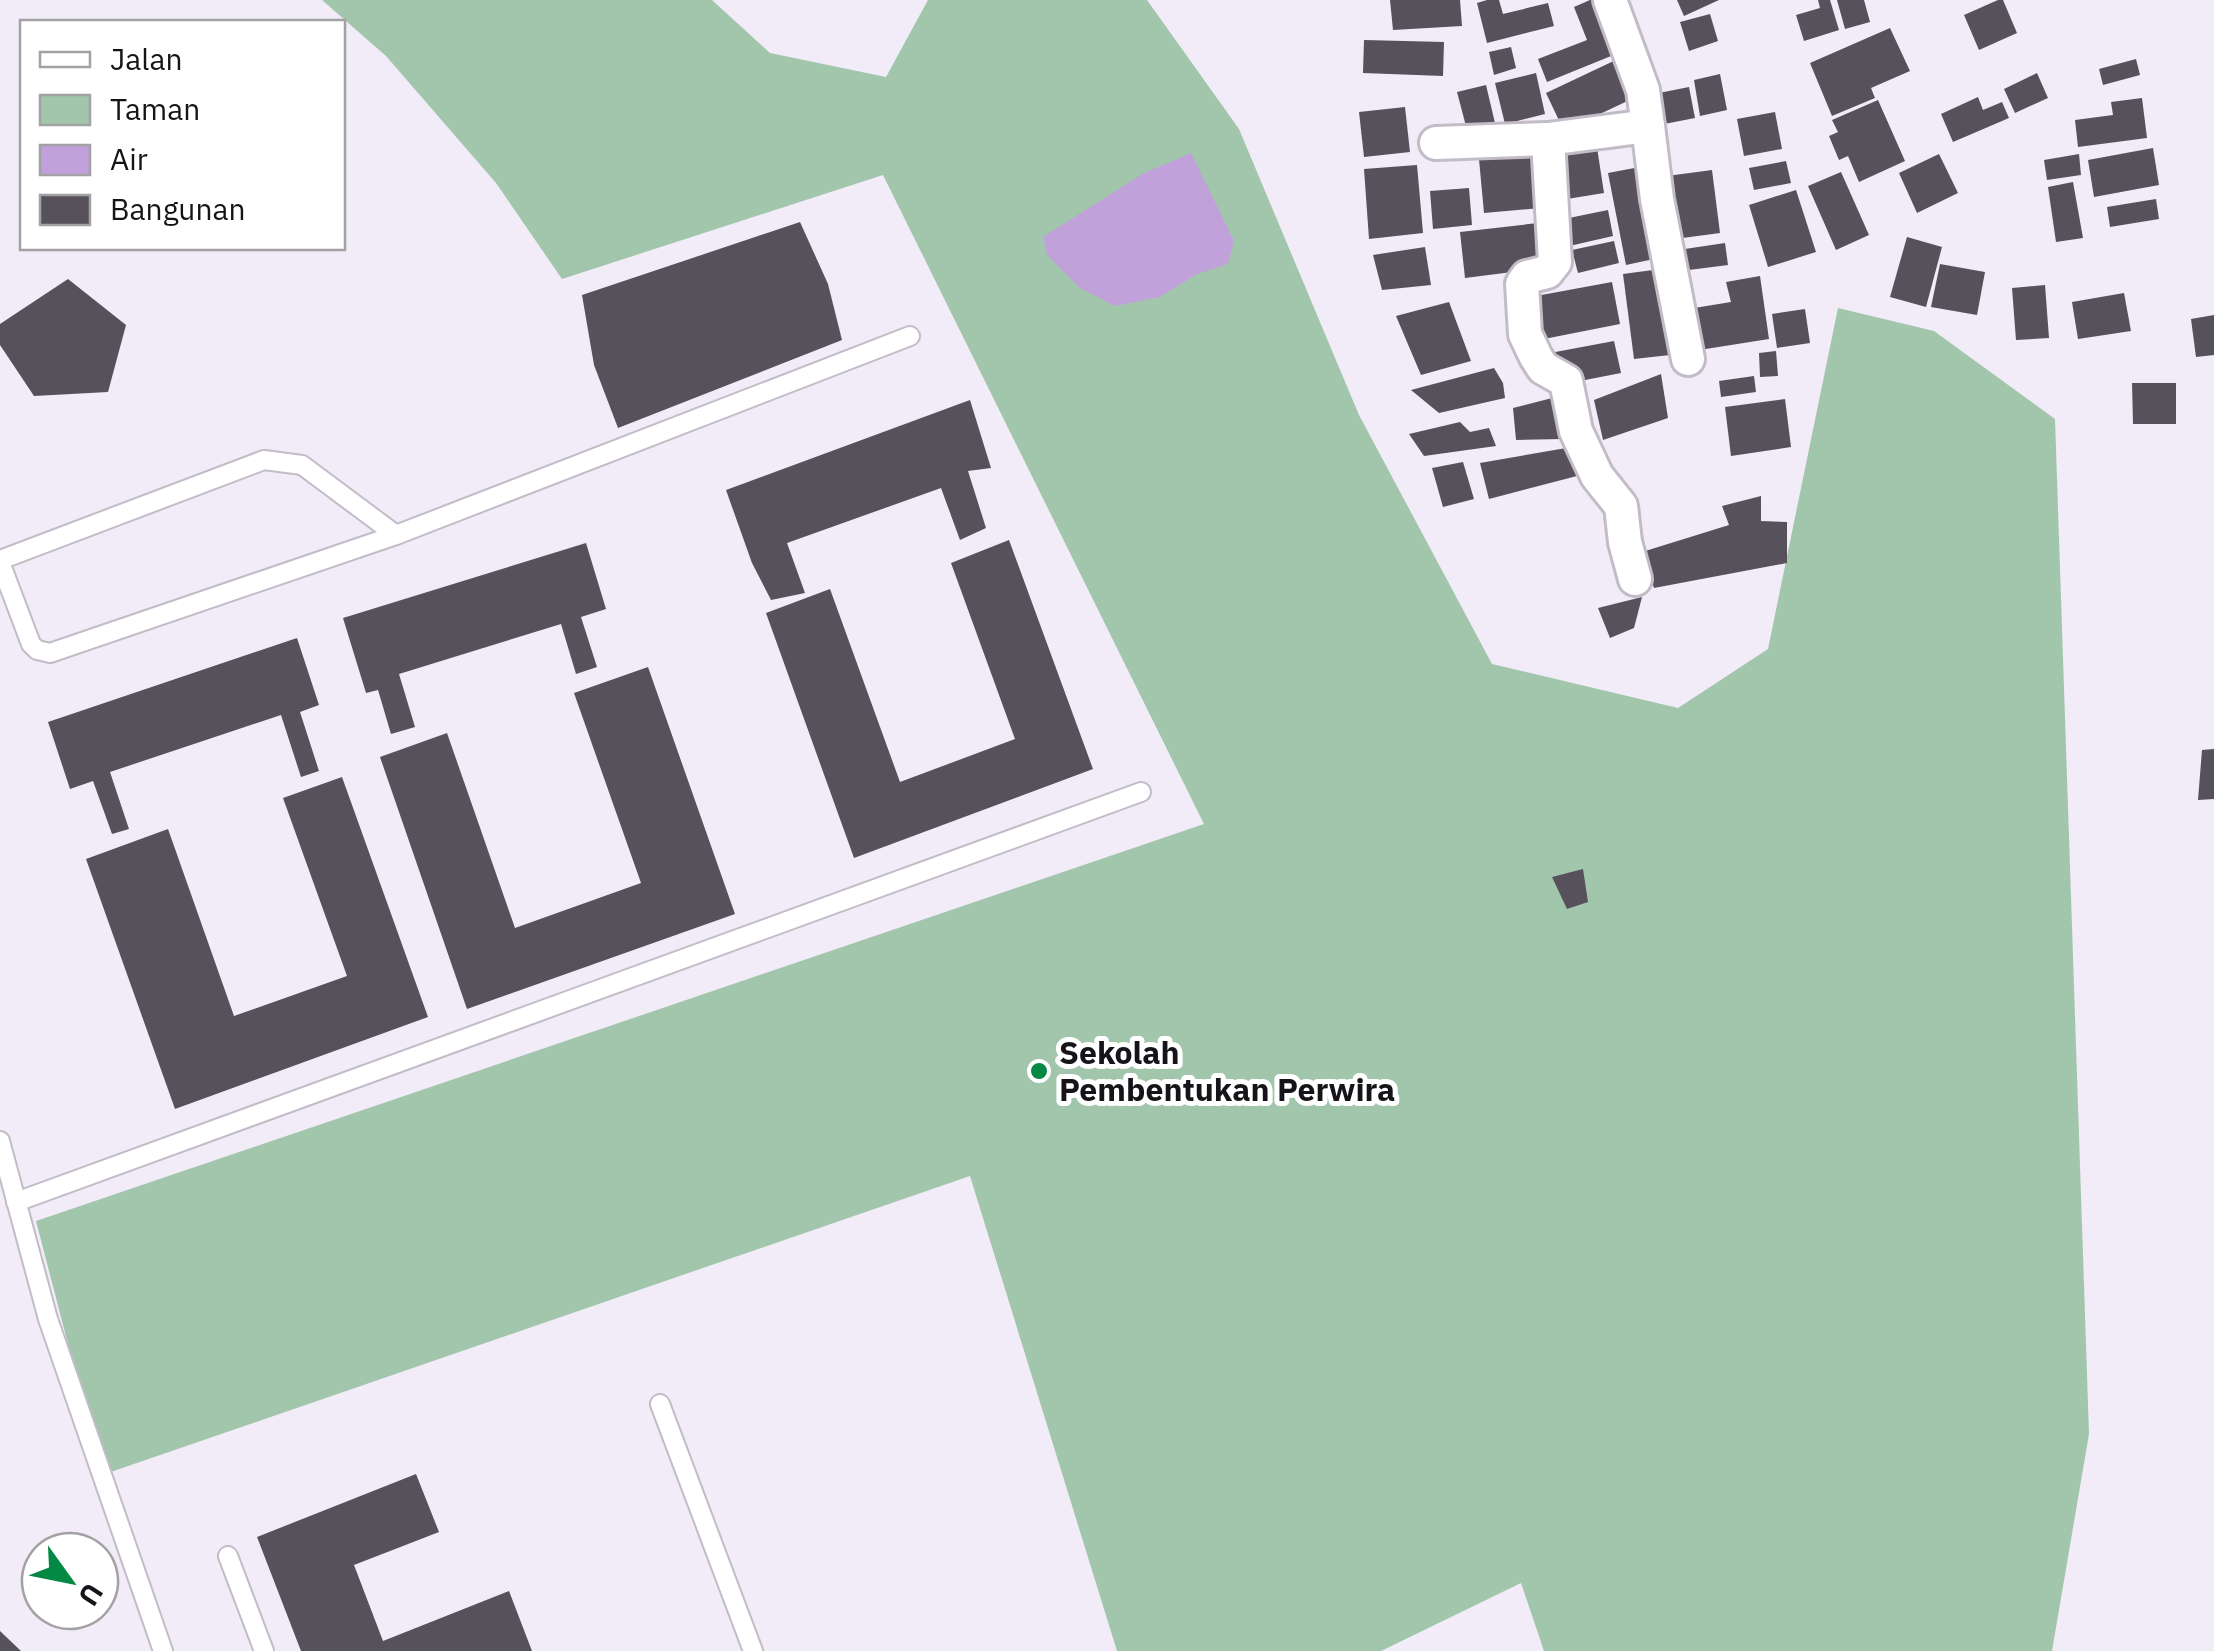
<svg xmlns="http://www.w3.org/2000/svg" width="2214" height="1651" font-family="'IBM Plex Sans',sans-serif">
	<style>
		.green { fill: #a2c6ab }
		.water { fill: #c1a1da }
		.building { fill: #57515b }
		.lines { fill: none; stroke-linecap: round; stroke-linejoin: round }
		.lane-casing { stroke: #c2bcc8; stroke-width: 22 }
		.street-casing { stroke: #c2bcc8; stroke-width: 38 }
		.lane { stroke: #fff; stroke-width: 18 }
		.street { stroke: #fff; stroke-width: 32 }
		.poi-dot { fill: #048945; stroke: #fff; stroke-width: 4 }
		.labels { text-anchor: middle; stroke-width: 10; stroke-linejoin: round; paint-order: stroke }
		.poi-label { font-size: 32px; font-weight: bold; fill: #161418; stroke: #fff; text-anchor: start }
	</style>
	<rect width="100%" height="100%" fill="#f2ebf8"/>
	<!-- green -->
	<path class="green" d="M322 0H712L770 53 886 77 928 0H1147L1239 129 1359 415 1492 664 1678 708 1768 649 1838 308 1934 331 2055 419 2089 1434 2052 1651H1544L1521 1583 1381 1651H1117L970 1176 102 1475 36 1221 1204 824 883 175 562 279 496 183 386 56Z"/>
	<!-- water -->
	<path class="water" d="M1191 153 1234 241 1228 264 1197 274 1160 297 1115 306 1080 288 1047 255 1043 237 1144 173Z"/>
	<!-- building -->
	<g class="building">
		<path d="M1390 0H1460L1462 26 1393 30Z"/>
		<path d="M1487 0H1499L1503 14 1548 3 1554 26 1487 43 1477 3Z"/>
		<path d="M1590 0H1600L1621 52 1547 82 1538 59 1587 40 1574 7Z"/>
		<path d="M1677 0H1719L1684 16Z"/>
		<path d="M1818 0H1830L1839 30 1804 41 1796 15 1820 8Z"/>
		<path d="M1837 0H1864L1870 22 1845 29Z"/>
		<path d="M1998 0H2003L2017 33 1979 50 1964 15Z"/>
		<path d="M1710 14 1718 41 1689 51 1680 22Z"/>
		<path d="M1890 28 1910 71 1871 88 1875 98 1832 116 1810 63Z"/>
		<path d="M1364 40 1444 42 1443 76 1363 73Z"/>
		<path d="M1511 47 1516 68 1494 75 1489 52Z"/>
		<path d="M1620 58 1638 96 1564 131 1546 93Z"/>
		<path d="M2136 59 2140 75 2103 85 2099 69Z"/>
		<path d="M1536 73 1545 114 1505 124 1495 83Z"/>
		<path d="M2037 73 2048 98 2015 113 2004 89Z"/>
		<path d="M1720 74 1727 110 1700 116 1694 80Z"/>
		<path d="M1486 85 1495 123 1467 130 1457 92Z"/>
		<path d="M1689 87 1695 118 1659 125 1654 94Z"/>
		<path d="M1978 97 1983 110 2002 102 2009 118 1953 142 1941 114Z"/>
		<path d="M2142 98 2147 138 2078 147 2075 120 2113 115 2111 102Z"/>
		<path d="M1878 100 1905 161 1859 182 1848 156 1839 160 1829 136 1838 132 1832 120Z"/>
		<path d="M1405 107 1410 152 1364 157 1359 112Z"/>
		<path d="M1775 112 1782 149 1744 156 1737 119Z"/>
		<path d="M1596 141 1604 193 1561 200 1552 150Z"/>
		<path d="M1535 144 1541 208 1484 213 1478 149Z"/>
		<path d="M2153 148 2159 185 2094 197 2088 160Z"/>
		<path d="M1939 154 1958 193 1917 213 1899 173Z"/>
		<path d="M2079 154 2081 175 2047 180 2044 160Z"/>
		<path d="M1786 161 1791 183 1754 190 1749 168Z"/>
		<path d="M1417 165 1423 233 1369 239 1364 169Z"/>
		<path d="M1645 166 1663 257 1626 265 1608 173Z"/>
		<path d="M1712 170 1720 233 1675 239 1667 176Z"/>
		<path d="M1841 172 1869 235 1836 250 1808 186Z"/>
		<path d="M2073 182 2083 238 2056 242 2048 187Z"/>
		<path d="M1469 188 1472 225 1433 229 1430 191Z"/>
		<path d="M1796 190 1816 252 1768 267 1749 205Z"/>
		<path d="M2156 199 2159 219 2110 227 2107 207Z"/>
		<path d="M1608 210 1613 236 1565 247 1559 220Z"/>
		<path d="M800 222 828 284 842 340 618 428 594 365 582 295Z"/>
		<path d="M1538 223 1543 268 1465 278 1460 232Z"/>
		<path d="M1907 237 1942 247 1926 307 1890 297Z"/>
		<path d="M1614 241 1619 263 1578 273 1572 250Z"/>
		<path d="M1725 243 1728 265 1681 271 1678 250Z"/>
		<path d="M1425 247 1431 285 1382 290 1373 255Z"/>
		<path d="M1940 264 1985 272 1977 315 1931 307Z"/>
		<path d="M1668 268 1679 354 1634 359 1623 274Z"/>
		<path d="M1760 276 1769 339 1693 351 1688 309 1731 302 1726 282Z"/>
		<path d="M68 279 126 325 108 392 34 396 0 345V324Z"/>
		<path d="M1612 282 1620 324 1544 339 1536 296Z"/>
		<path d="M2045 285 2049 338 2016 340 2012 288Z"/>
		<path d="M2124 293 2131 331 2078 339 2072 302Z"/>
		<path d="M1449 302 1471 361 1421 375 1396 316Z"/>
		<path d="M1805 309 1810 343 1777 348 1772 314Z"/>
		<path d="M2214 315V355L2196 357 2191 319Z"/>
		<path d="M1614 341 1621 373 1580 381 1550 353Z"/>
		<path d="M1776 351 1778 376 1760 377 1759 353Z"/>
		<path d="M1494 368 1503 383 1505 398 1439 413 1411 390Z"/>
		<path d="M1661 374 1668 418 1603 440 1594 400Z"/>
		<path d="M1754 376 1756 392 1721 397 1719 381Z"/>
		<path d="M2132 383H2176V424H2133Z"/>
		<path d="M1556 397 1562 439 1516 440 1513 408Z"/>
		<path d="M1785 399 1791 447 1731 456 1725 407Z"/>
		<path d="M970 400 991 468 968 471 986 528 960 540 941 488 787 543 805 593 771 600 752 563 726 490Z"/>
		<path d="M1460 422 1470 432 1489 428 1496 446 1424 456 1409 434Z"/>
		<path d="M1572 447 1577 476 1489 499 1480 463Z"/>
		<path d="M1463 462 1474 499 1443 507 1432 468Z"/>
		<path d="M1761 496V521L1787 522V563L1654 588 1642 552 1729 525 1722 506Z"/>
		<path d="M1009 540 1093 769 854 858 766 613 830 589 900 782 1015 739 951 563Z"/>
		<path d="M586 543 606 609 581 617 597 667 576 674 561 624 399 674 415 727 391 734 378 690 366 693 343 618Z"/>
		<path d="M1642 597 1634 628 1610 638 1598 608Z"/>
		<path d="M297 638 319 705 300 712 319 771 301 777 281 715 110 772 129 829 112 834 93 781 70 789 48 722Z"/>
		<path d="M648 667 735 914 467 1009 380 757 447 733 515 928 641 883 574 693Z"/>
		<path d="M2214 749V799L2198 800 2202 750Z"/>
		<path d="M342 777 428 1017 175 1109 86 859 168 829 234 1016 347 976 283 798Z"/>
		<path d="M1583 869 1588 902 1567 909 1552 877Z"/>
		<path d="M416 1474 439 1532 354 1565 383 1641 509 1591 532 1651H301L257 1537Z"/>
		<path d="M0 1631 21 1651H0Z"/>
	</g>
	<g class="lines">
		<defs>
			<g id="lane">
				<path d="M0 560 264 460 302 465 396 535"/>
				<path d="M0 562 31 644 37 650 50 653 396 535 910 336"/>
				<path d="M0 1141 48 1319 163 1651"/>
				<path d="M16 1202 1141 792"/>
				<path d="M660 1404 753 1651"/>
				<path d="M228 1556 264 1651"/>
			</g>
			<g id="street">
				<path d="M1648 126 1657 199 1688 359"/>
				<path d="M1548 139 1555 262 1547 272 1527 277 1522 284 1525 334 1536 357 1543 368 1566 381 1576 431 1597 476 1621 506 1625 542 1635 579"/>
				<path d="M1436 143 1548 139 1648 126 1643 90 1610 0"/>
			</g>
		</defs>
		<!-- lane casing -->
		<use href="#lane" class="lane-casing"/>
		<!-- street casing -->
		<use href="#street" class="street-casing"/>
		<!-- lane -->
		<use href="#lane" class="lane"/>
		<!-- street -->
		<use href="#street" class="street"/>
	</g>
	<!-- markers -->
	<circle class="poi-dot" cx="1039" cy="1071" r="10"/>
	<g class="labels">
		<!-- poi labels -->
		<g class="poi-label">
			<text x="1059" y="1064">Sekolah<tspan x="1059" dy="37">Pembentukan Perwira</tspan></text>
		</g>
	</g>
	<!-- legend -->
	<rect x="20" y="20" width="325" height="230" fill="#ffffff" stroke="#a2a1a3" stroke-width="2.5"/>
	<rect x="40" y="52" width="50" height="15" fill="#ffffff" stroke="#a2a1a3" stroke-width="2.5"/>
	<text x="110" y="70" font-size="30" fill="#161418">Jalan</text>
	<rect x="40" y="95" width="50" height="30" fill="#a2c6ab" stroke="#a2a1a3" stroke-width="2.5"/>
	<text x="110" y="120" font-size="30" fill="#161418">Taman</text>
	<rect x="40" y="145" width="50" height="30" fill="#c1a1da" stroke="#a2a1a3" stroke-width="2.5"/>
	<text x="110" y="170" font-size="30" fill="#161418">Air</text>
	<rect x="40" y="195" width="50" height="30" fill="#57515b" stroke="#a2a1a3" stroke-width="2.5"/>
	<text x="110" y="220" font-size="30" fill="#161418">Bangunan</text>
	<!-- north arrow -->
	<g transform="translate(70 1581) rotate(123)"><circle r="48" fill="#ffffff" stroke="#a2a1a3" stroke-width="2.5"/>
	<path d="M0-8L18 38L0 25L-18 38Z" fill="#048945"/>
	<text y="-15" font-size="28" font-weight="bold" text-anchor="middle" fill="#161418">U</text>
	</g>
</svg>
